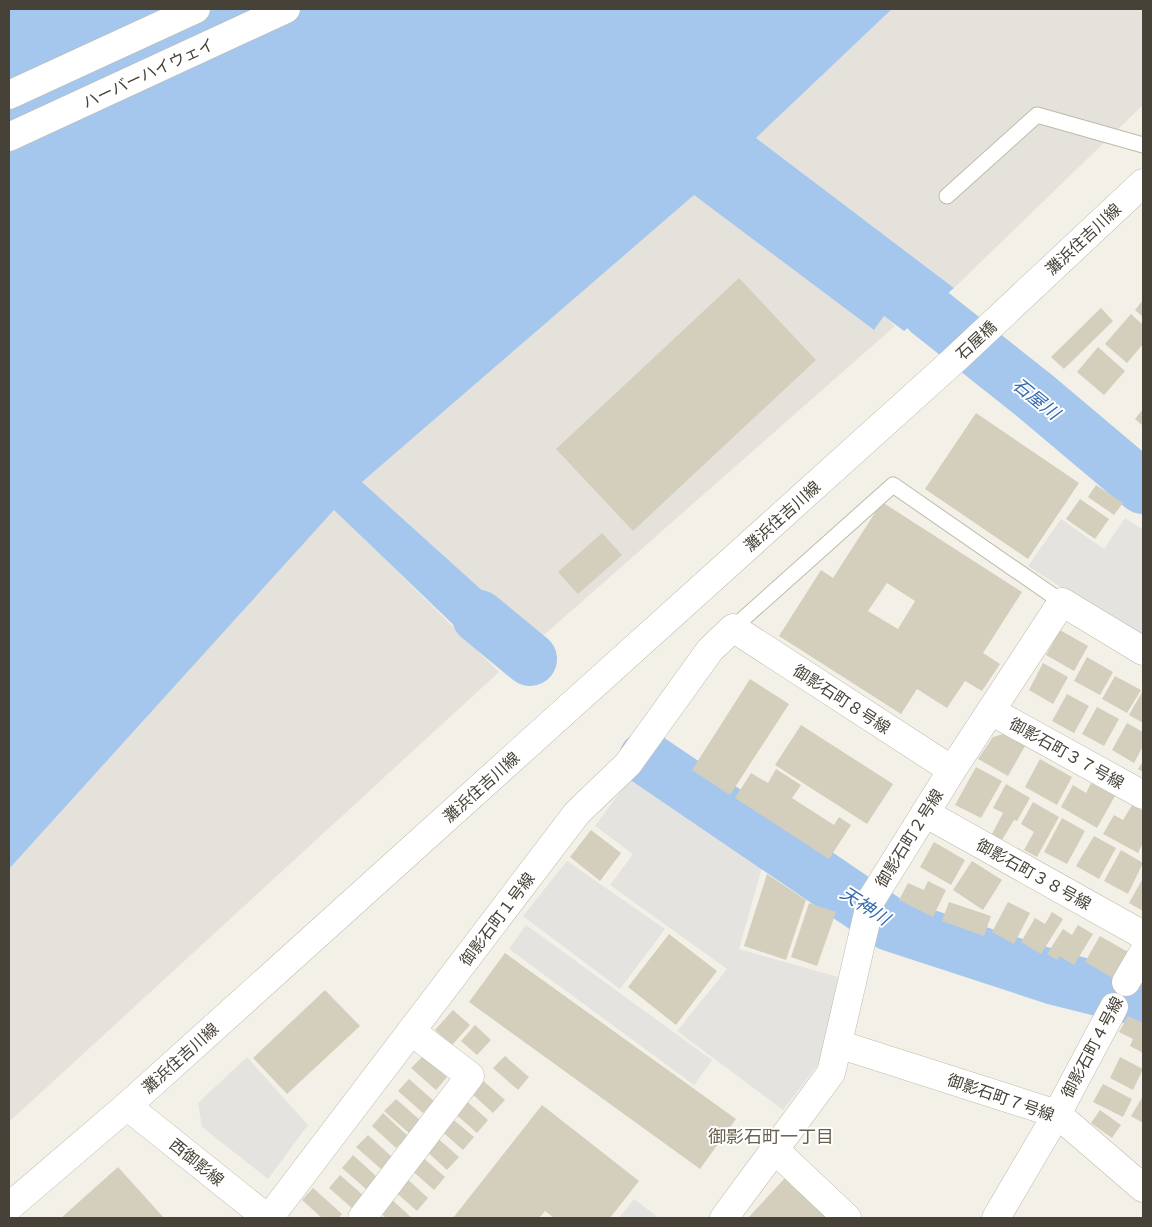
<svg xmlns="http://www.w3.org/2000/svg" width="1152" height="1227" font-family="'Space Grotesk','Noto Sans JP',sans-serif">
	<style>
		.industrial { fill: #e5e2dc }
		.parking { fill: #e4e3df }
		.water { fill: #a6c7ed }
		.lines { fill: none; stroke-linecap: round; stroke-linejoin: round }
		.river { stroke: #a6c7ed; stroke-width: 54 }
		.building { fill: #d4cebd; fill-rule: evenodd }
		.service-casing { stroke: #bebaaa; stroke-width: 17 }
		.minor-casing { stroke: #bebaaa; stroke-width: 29 }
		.tertiary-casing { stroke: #bebaaa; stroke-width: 29 }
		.service { stroke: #fff; stroke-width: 15 }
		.minor { stroke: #fff; stroke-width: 28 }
		.tertiary { stroke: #fff; stroke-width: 28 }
		.labels { text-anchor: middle; stroke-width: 4; stroke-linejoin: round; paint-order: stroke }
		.street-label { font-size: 16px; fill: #464237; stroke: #fff }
		.water-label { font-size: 18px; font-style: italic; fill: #356bad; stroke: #fff }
		.neighbourhood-label { font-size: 18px; fill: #68614e; stroke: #fff }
	</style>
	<rect width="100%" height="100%" fill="#f3f1e7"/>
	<!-- industrial -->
	<g class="industrial">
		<path d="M892 9H1143V105L954 288 756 138Z"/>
		<path d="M694 194 874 330 884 316 895 326 544 635 495 602 362 482Z"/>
		<path d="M334 509 499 672 9 1122V869Z"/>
	</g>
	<!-- parking -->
	<g class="parking">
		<path d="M1125 518 1143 530V637H1138L1028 566 1061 519 1104 549Z"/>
		<path d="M636 770 763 864 739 949 838 977 828 1052 783 1110 677 1031 727 969 610 885 633 854 595 826Z"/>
		<path d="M567 861 665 929 620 989 523 916Z"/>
		<path d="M526 925 712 1060 694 1085 509 949Z"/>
		<path d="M247 1057 308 1125 268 1179 202 1127 198 1103Z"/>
		<path d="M634 1199 659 1218H619Z"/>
	</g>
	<!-- water -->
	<path class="water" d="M9 9H892L756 138 954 288 904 331 884 316 874 330 694 195 362 482 495 602 463 634 334 510 9 869Z"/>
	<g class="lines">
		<!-- river -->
		<g class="river">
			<path d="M928 311 1035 396 1143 487"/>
			<path d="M479 617 530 659"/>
			<path d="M646 758 890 924 1055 978 1143 1000"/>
		</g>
	</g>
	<!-- building -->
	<g class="building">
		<path d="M739 278 816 360 633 531 556 449Z"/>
		<path d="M1143 300V317L1135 310Z"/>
		<path d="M1101 308 1113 321 1064 369 1051 357Z"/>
		<path d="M1131 314 1143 325V344L1127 363 1105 344Z"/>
		<path d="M1098 347 1125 371 1104 395 1077 372Z"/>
		<path d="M1143 409V426L1135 419Z"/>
		<path d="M976 413 1079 483 1028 559 925 489Z"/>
		<path d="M1096 485 1123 503 1114 515 1088 497Z"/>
		<path d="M1080 499 1109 519 1095 539 1066 519Z"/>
		<path d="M882 502 1022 592 983 653 1000 664 982 691 965 681 947 708 917 689 901 714 779 636 821 570 833 578ZM887 583 915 601 898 629 868 611Z"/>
		<path d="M602 533 622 555 578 594 558 572Z"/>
		<path d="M1060 630 1088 646 1074 671 1046 655Z"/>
		<path d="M1087 657 1113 672 1100 695 1074 681Z"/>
		<path d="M1043 663 1068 677 1053 704 1029 690Z"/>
		<path d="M1115 676 1141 690 1127 713 1102 699Z"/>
		<path d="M750 679 789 704 730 795 692 770Z"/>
		<path d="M1142 692 1143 693V723L1129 715Z"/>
		<path d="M1067 694 1089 706 1074 733 1052 721Z"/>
		<path d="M1097 707 1119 719 1104 746 1082 734Z"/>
		<path d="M1127 723 1143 732V746L1134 763 1112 750Z"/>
		<path d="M801 725 893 784 867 824 775 765Z"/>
		<path d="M1003 734 1025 746 1008 776 978 759 993 737Z"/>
		<path d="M1040 759 1072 777 1057 805 1025 787Z"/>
		<path d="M1143 761V772L1138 769Z"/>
		<path d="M976 767 1002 781 981 818 955 805Z"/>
		<path d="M776 769 801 785 792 798 834 825 839 817 851 825 829 859 735 798 751 773 768 783Z"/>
		<path d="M1091 783 1115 796 1097 828 1061 807 1073 785 1086 793Z"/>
		<path d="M1006 784 1030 798 1017 821 1014 820 1002 840 992 834 1003 813 993 808Z"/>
		<path d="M1033 802 1059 817 1037 857 1024 850 1034 832 1021 824Z"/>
		<path d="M1132 805 1143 811V843L1138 853 1103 834 1114 815 1123 820Z"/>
		<path d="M1062 818 1085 831 1067 864 1044 852Z"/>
		<path d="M591 830 621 853 600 881 570 857Z"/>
		<path d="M1094 836 1116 848 1099 879 1076 866Z"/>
		<path d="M934 842 965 860 951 885 920 867Z"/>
		<path d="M1121 850 1143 863 1128 894 1104 881Z"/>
		<path d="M972 861 1002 880 983 910 953 890Z"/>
		<path d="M767 874 806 900 786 960 744 946Z"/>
		<path d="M1143 878V911L1129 903Z"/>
		<path d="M928 881 946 890 933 917 899 900 908 883 924 890Z"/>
		<path d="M949 902 991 916 984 936 942 921Z"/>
		<path d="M1008 902 1030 913 1014 944 992 932Z"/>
		<path d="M809 903 836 912 817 966 791 957Z"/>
		<path d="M1052 912 1063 919 1041 954 1021 942 1035 918 1045 924Z"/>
		<path d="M1078 925 1093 934 1074 965 1059 956 1057 960 1047 954 1063 929 1072 935Z"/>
		<path d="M669 934 717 971 676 1025 628 987Z"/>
		<path d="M1100 936 1128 952 1113 978 1085 962Z"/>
		<path d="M505 953 736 1119 700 1169 469 1002Z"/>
		<path d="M325 990 360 1026 287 1094 253 1058Z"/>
		<path d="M453 1010 470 1025 452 1045 435 1030Z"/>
		<path d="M1128 1016 1143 1023V1053L1130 1046 1133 1039 1119 1032Z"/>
		<path d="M475 1025 491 1040 477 1055 461 1041Z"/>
		<path d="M423 1056 447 1077 436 1090 411 1068Z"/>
		<path d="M505 1056 529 1077 518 1090 493 1068Z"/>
		<path d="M1120 1057 1143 1069 1133 1090 1110 1078Z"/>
		<path d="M480 1078 505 1100 493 1113 469 1091Z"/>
		<path d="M409 1079 434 1101 423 1113 398 1091Z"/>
		<path d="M1103 1084 1132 1099 1123 1117 1093 1102Z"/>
		<path d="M1143 1096V1123L1131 1116Z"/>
		<path d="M463 1098 488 1120 477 1133 452 1111Z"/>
		<path d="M396 1099 420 1120 409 1133 384 1111Z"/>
		<path d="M542 1105 639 1181 610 1218H554L545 1211 539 1218H453Z"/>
		<path d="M1100 1110 1121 1125 1112 1138 1091 1123Z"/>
		<path d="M383 1113 408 1136 396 1148 372 1126Z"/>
		<path d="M449 1116 474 1137 463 1150 438 1128Z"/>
		<path d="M368 1135 392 1157 381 1169 356 1147Z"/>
		<path d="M434 1135 459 1157 447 1170 423 1148Z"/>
		<path d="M353 1155 377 1177 366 1189 342 1168Z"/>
		<path d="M420 1155 445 1177 434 1190 409 1168Z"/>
		<path d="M118 1167 164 1218H61Z"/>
		<path d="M340 1175 365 1197 353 1209 329 1188Z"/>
		<path d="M404 1176 428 1198 417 1211 392 1189Z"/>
		<path d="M785 1178 829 1218H748Z"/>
		<path d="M313 1188 342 1214 339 1218H322L302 1200Z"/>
		<path d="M389 1197 412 1218H386L378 1210Z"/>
	</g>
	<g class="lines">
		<defs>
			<g id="service">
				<path d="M947 196 1037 115 1143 145"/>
				<path d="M733 628 893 485 1062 602"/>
			</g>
			<g id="minor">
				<path d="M991 711 1143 795"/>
				<path d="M925 813 1143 935"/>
				<path d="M1126 982 1143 953"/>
				<path d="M838 1044 1057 1114 1143 1188"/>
				<path d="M127 1106 267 1218"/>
				<path d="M774 1149 847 1218"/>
				<path d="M269 1218 577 813 628 764 710 650 733 628 952 770"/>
				<path d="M362 1218 470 1076 411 1031"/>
				<path d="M724 1218 831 1073 871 900 952 770 1062 602 1143 651"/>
				<path d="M996 1218 1057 1114 1114 1007"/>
			</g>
			<g id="tertiary">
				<path d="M9 95 196 9"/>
				<path d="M9 137 286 9"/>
				<path d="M9 1207 127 1106 951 363 1143 183"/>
			</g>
		</defs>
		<!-- service casing -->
		<use href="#service" class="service-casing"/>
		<!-- minor casing -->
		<use href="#minor" class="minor-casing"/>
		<!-- tertiary casing -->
		<use href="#tertiary" class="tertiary-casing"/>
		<!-- service -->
		<use href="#service" class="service"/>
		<!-- minor -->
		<use href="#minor" class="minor"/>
		<!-- tertiary -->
		<use href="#tertiary" class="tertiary"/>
	</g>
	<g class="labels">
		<!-- street labels -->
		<g class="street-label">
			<text transform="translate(148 73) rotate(-25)" y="6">ハーバーハイウェイ</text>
			<text transform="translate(1083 239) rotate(-43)" y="6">灘浜住吉川線</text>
			<text transform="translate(976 340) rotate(-43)" y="6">石屋橋</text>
			<text transform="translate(782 516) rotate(-42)" y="6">灘浜住吉川線</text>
			<text transform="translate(842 699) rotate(33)" y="6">御影石町８号線</text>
			<text transform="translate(1067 753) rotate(29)" y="6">御影石町３７号線</text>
			<text transform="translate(481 787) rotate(-42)" y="6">灘浜住吉川線</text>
			<text transform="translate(909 838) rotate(-58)" y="6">御影石町２号線</text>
			<text transform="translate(1034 874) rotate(29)" y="6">御影石町３８号線</text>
			<text transform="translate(497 919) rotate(-53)" y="6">御影石町１号線</text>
			<text transform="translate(1092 1047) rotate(-62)" y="6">御影石町４号線</text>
			<text transform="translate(180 1058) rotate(-42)" y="6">灘浜住吉川線</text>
			<text transform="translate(1001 1097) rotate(19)" y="6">御影石町７号線</text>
			<text transform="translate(197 1162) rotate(39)" y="6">西御影線</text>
		</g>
		<!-- water labels -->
		<g class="water-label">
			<text transform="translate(1036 399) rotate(39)" y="6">石屋川</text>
			<text transform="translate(865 906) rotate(33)" y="6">天神川</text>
		</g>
		<!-- neighbourhood labels -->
		<g class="neighbourhood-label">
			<text x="771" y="1143">御影石町一丁目</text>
		</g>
	</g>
	<!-- border -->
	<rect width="1152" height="1227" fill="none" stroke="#464237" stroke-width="20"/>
</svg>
